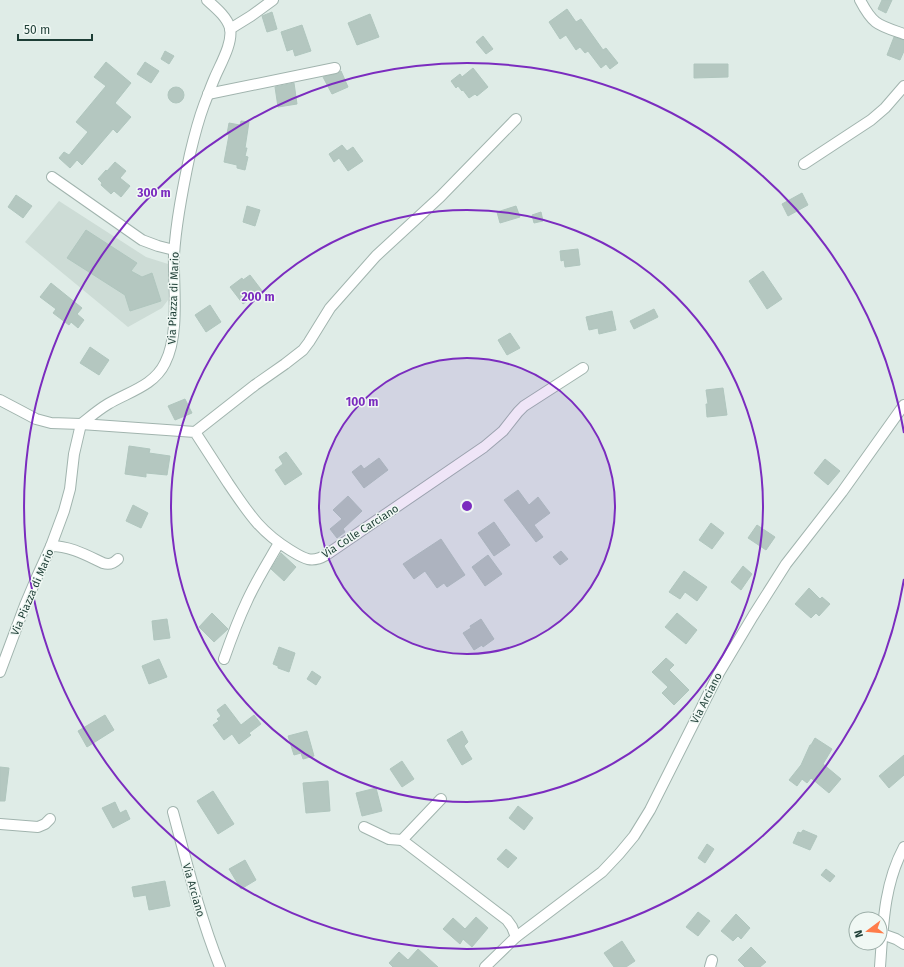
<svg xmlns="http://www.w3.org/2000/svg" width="904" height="967" font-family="'Fira Sans',sans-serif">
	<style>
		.built { fill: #cddcd6 }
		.building { fill: #b4c7c0; stroke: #b0c6be }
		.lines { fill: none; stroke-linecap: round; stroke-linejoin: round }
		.minor-casing { stroke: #a1b4ae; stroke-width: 12 }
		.minor { stroke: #fff; stroke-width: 10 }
		.ring { fill: none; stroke: #7b2cbf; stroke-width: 2 }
		.labels { text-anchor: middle; stroke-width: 3; stroke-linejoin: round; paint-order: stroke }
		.street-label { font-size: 11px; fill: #1e3e36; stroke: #f0f8f4 }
		.centre { fill: #7b2cbf; stroke: #f0f8f4; stroke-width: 2 }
		.ring-label { font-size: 12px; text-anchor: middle; font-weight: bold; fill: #7b2cbf; stroke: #f0f8f4; stroke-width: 3; stroke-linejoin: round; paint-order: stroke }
	</style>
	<rect width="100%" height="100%" fill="#dfece7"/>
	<!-- built -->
	<path class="built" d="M59 201 146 257 168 264V300L162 308 128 327 25 242Z"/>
	<!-- building -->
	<g class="building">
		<path d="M882 0H892L886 13 878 9Z"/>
		<path d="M567 9 576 22 581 19 603 50 606 48 618 63 610 69 606 64 601 68 588 51 585 53 580 47 576 50 566 35 560 39 549 22Z"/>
		<path d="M272 12 277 29 267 32 262 16Z"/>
		<path d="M370 14 379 37 357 45 348 23Z"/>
		<path d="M302 25 311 51 295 56 293 49 287 51 281 32Z"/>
		<path d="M483 36 493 49 486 54 476 42Z"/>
		<path d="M894 37 904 40V51L900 60 887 55Z"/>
		<path d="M165 51 174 56 169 64 161 59Z"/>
		<path d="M106 62 131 83 115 103 131 117 117 133 113 129 82 165 77 160 70 168 59 158 64 152 69 155 88 132 76 122 106 86 94 77Z"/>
		<path d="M145 62 159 71 151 83 137 74Z"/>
		<path d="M694 64H728V77L694 78Z"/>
		<path d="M473 68 488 87 477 96 475 94 469 98 463 90 462 91 458 86 456 88 451 81 460 74 462 77Z"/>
		<path d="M341 71 348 87 332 94 323 77 336 74Z"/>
		<path d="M294 83 297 104 278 107 275 87Z"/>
		<circle cx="176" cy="95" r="8"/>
		<path d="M241 121 249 122 245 148H247L245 156 248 157 245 170 237 168V165L224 162 229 135 227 134 229 123 240 125Z"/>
		<path d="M342 145 347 151 353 147 363 161 348 171 339 158 334 162 329 154Z"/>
		<path d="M115 162 126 171 120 178 130 186 121 197 114 191 111 194 101 185 102 183 98 179 106 170 107 171Z"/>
		<path d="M802 193 808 205 788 216 782 204Z"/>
		<path d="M16 195 32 206 23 218 8 207Z"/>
		<path d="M247 206 260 210 255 226 243 222Z"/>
		<path d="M516 206 520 217 500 223 497 212Z"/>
		<path d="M541 212 543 221 534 223 532 215Z"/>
		<path d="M86 230 137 263 131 271 142 277 152 273 161 301 130 311 125 295 67 258Z"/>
		<path d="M578 249 580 265 565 267 564 260 561 261 560 251Z"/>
		<path d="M763 271 782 299 767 309 749 281Z"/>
		<path d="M250 275 263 292 254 298 253 297 243 304 230 287 242 278 243 280Z"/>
		<path d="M51 283 82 308 77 314 84 320 78 328 71 322 69 325 53 313 56 309 40 297Z"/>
		<path d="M210 305 221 322 206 332 195 315Z"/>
		<path d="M654 309 658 317 634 329 630 321Z"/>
		<path d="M612 311 616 330 599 334 598 328 589 330 586 317Z"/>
		<path d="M510 333 520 348 507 355 498 340Z"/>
		<path d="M90 347 109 360 99 375 80 363Z"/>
		<path d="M723 388 727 415 707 417 706 404H708L706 390Z"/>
		<path d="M185 399 192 413 175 420 168 406Z"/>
		<path d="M129 446 150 449 149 453 170 456 167 475 146 473V477L125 474Z"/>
		<path d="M286 452 302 474 285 485 275 470 283 464 279 457Z"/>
		<path d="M379 458 388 470 364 488 352 472 361 465 364 469Z"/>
		<path d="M825 459 840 471 828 485 814 473Z"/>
		<path d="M518 490 529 505 538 497 550 513 534 525 543 537 536 542 504 500Z"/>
		<path d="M348 496 362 511 343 529 345 532 337 538 330 529 342 519 333 510Z"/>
		<path d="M133 505 148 513 141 528 126 521Z"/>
		<path d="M494 522 510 545 494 556 478 533Z"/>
		<path d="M711 523 724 533 712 549 699 540Z"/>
		<path d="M757 525 775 537 766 550 748 538Z"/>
		<path d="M441 539 465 575 447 587 444 583 437 588 425 571 414 579 403 564Z"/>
		<path d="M561 551 568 559 560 565 553 557Z"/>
		<path d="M281 553 296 567 284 581 271 569Z"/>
		<path d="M488 555 502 574 485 586 472 567Z"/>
		<path d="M743 566 752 574 741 590 731 582Z"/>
		<path d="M684 571 707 587 697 601 685 592 680 599 669 592Z"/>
		<path d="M809 588 820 599 822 597 830 604 819 616 816 613 811 618 795 604Z"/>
		<path d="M212 613 228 629 214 642 199 627Z"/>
		<path d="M677 613 697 630 686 644 665 627Z"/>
		<path d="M167 619 170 638 154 640 152 621Z"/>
		<path d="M481 619 494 639 483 647 482 645 474 650 463 633 471 628 470 626Z"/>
		<path d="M279 647 295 653 289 672 278 668V666L273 664Z"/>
		<path d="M666 658 674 665 669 670 689 690 674 705 662 693 668 687 652 672Z"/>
		<path d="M159 659 167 677 149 684 142 666Z"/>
		<path d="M312 671 321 677 316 685 307 679Z"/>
		<path d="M225 704 241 725 254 715 261 724 249 733 251 735 239 744 232 734 224 740 213 725 219 721 217 719 221 716 217 710Z"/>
		<path d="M105 715 114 730 87 747 78 731Z"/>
		<path d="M307 731 314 756 303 759 301 753 294 755 288 736Z"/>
		<path d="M462 731 468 742 464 746 472 759 462 765 447 740Z"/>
		<path d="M815 738 832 749 823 764 841 779 829 793 811 778 807 783 802 779 797 786 789 780 801 765 810 745H811Z"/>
		<path d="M904 755V775L889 788 879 776Z"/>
		<path d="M402 761 414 779 402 787 390 769Z"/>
		<path d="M0 767 9 768 5 801H0Z"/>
		<path d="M328 781 330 811 306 813 303 783Z"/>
		<path d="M376 788 382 811 362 816 356 793Z"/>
		<path d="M213 791 234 824 218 834 197 801Z"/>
		<path d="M115 802 120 813 126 810 130 819 113 828 102 808Z"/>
		<path d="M518 806 533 818 524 830 509 818Z"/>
		<path d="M803 830 817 836 810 850 793 843 798 832 801 833Z"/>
		<path d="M707 844 714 849 705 863 698 858Z"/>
		<path d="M506 849 517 858 508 868 497 859Z"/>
		<path d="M245 860 256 880 241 889 229 869Z"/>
		<path d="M826 869 835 876 830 882 821 875Z"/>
		<path d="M165 881 170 906 149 910 146 895 134 897 132 887Z"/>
		<path d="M698 912 710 921 698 936 686 927Z"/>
		<path d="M736 914 750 928 741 939 738 936 733 941 721 931Z"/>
		<path d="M476 917 488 928 472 947 463 939 460 944 443 929 453 918 465 929Z"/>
		<path d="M622 941 635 961 626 967H614L604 953Z"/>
		<path d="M751 947 766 962 760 967H745L738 960Z"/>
		<path d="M418 949 438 967H393L389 963 399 952 408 960Z"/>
	</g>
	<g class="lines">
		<defs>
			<g id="minor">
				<path d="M860 0C873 25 878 25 904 34"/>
				<path d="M230 29 251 16 273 0"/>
				<path d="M208 94 335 68"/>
				<path d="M804 164 871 120 885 108 904 86"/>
				<path d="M52 177 142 240 158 246 174 250"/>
				<path d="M0 400 19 410 36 419 51 423 81 424 195 432C206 449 217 466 228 483 248 512 259 531 290 550 303 558 311 564 326 555L484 447 503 431 518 412 524 406 583 368"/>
				<path d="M195 432 255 385 285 364 303 350 309 342 330 308 376 256 440 197 516 119"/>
				<path d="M51 546C70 546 86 555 103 563 109 565 113 564 118 559"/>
				<path d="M224 659C231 639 238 620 247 601 256 581 268 562 279 543"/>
				<path d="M0 672 25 605 36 579 51 546 64 511 70 489 74 454 81 424C90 417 98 410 108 404 128 392 154 386 165 363 180 334 173 287 174 255 176 221 183 187 190 154 194 137 198 121 204 105 208 95 211 86 215 77 221 63 233 43 230 28 227 17 216 8 207 0"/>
				<path d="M441 799 402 840 507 920 512 927 516 937"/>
				<path d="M173 812C187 864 200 917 220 967"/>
				<path d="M0 824 38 827 45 824 50 819"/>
				<path d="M364 827 389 839 402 840"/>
				<path d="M882 934 896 939 904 944"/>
				<path d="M485 967 516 937 602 872 619 854 634 836 650 810 719 673 753 616 786 564 842 492 904 405"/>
				<path d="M710 967 712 960"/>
				<path d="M880 967C883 925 884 884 904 847"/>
			</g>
		</defs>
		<!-- minor casing -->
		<use href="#minor" class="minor-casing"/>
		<!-- minor -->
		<use href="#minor" class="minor"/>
	</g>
	<!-- distance rings -->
	<circle cx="467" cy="506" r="148" fill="#7b2cbf" fill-opacity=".12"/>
	<g class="ring">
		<circle cx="467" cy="506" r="148"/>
		<circle cx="467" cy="506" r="296"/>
		<path d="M904 579A443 443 0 1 1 904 433"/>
	</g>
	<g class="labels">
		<!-- street labels -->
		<g class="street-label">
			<text transform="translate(173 298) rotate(-88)" y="4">Via Piazza di Mario</text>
			<text transform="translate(360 531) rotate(-33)" y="4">Via Colle Carciano</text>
			<text transform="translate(32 592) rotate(-67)" y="4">Via Piazza di Mario</text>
			<text transform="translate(706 698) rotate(-63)" y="4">Via Arciano</text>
			<text transform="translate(194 890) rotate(74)" y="4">Via Arciano</text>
		</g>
	</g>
	<circle cx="467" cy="506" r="6" class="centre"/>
	<g class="ring-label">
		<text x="154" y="197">300 m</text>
		<text x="258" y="301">200 m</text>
		<text x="362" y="406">100 m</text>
	</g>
	<!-- north arrow -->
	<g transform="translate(868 931) rotate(254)"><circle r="19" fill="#f0f8f4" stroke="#9caea8"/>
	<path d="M0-3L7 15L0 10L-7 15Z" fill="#ff7c4a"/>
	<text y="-6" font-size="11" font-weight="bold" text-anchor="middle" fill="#1e3e36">N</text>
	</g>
	<!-- scale -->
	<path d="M18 34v6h74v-6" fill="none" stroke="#1e3e36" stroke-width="2"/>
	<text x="24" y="34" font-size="12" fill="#1e3e36" stroke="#f0f8f4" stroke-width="3" paint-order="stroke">50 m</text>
</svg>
